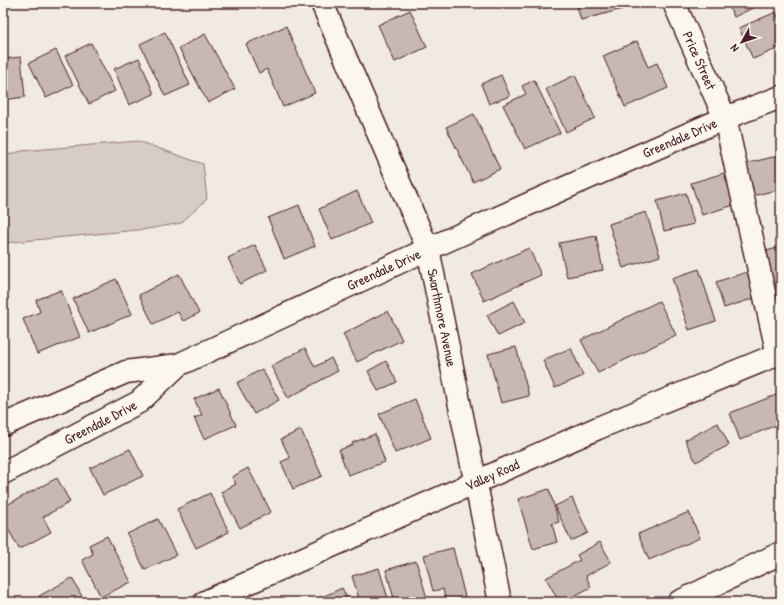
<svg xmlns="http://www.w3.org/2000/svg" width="784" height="605" font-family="'Patrick Hand',sans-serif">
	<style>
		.green { fill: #d8ccc6; stroke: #917678 }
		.building { fill: #c8b8b3; stroke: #4a1f2b }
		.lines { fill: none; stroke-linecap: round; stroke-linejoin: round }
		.minor-casing { stroke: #4a1f2b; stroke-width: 25 }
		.minor { stroke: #fbf7ec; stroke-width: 22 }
		.labels { text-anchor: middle; stroke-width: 3; stroke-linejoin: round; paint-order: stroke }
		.street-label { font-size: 14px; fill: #4a1f2b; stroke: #fbf7ec }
	</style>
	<rect width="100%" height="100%" fill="#f0eae0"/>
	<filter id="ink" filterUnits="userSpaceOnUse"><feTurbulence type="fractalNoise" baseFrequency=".025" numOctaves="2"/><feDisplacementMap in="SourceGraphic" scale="8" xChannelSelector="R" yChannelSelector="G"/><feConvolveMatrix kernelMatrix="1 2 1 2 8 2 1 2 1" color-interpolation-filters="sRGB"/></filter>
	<g filter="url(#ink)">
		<!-- green -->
		<path class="green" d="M138 141 203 164 207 199 181 223 148 229 3 243V156L22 151Z"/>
		<!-- building -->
		<g class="building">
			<path d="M535 3H557L539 10Z"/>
			<path d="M576 3H622L623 9 581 20Z"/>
			<path d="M727 3H763L734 17Z"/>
			<path d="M410 10 427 47 395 62 378 25Z"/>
			<path d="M776 12 781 24V47L753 59 739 28Z"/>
			<path d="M286 26 315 93 283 107 267 69 259 73 246 44Z"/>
			<path d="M165 32 190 85 165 96 140 44Z"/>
			<path d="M205 34 235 89 208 103 179 48Z"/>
			<path d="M637 41 648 67 657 63 668 88 625 107 603 56Z"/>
			<path d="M91 43 115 91 89 104 65 56Z"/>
			<path d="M56 50 73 85 46 98 29 63Z"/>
			<path d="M21 57 25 97 3 100V59Z"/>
			<path d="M139 58 154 94 129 105 114 69Z"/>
			<path d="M501 75 510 96 489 104 481 84Z"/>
			<path d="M575 75 595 118 566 132 546 89Z"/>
			<path d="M534 80 560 133 525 149 503 105 526 94 522 86Z"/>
			<path d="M474 114 500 169 473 182 446 127Z"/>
			<path d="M781 155V189L748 197 740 165Z"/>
			<path d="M724 173 734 205 702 215 691 183Z"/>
			<path d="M357 191 371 223 332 240 319 209Z"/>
			<path d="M686 193 694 224 664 231 657 201Z"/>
			<path d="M299 205 315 246 284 259 268 218Z"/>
			<path d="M646 212 660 256 623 268 609 224Z"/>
			<path d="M596 236 603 270 567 277 559 243Z"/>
			<path d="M255 245 267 270 240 284 228 258Z"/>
			<path d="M781 247V284L767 288 759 253Z"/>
			<path d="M529 248 541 275 484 301 472 274Z"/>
			<path d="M699 269 716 321 689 330 672 278Z"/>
			<path d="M750 271 758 297 724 308 716 282Z"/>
			<path d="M179 274 199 313 183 321 178 312 153 324 139 295Z"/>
			<path d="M116 279 132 314 89 333 73 299Z"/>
			<path d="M61 290 80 337 37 354 23 319 40 312 36 300Z"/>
			<path d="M514 301 525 323 498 336 487 315Z"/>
			<path d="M659 301 676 335 598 373 581 340Z"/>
			<path d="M388 311 402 340 357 362 343 334Z"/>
			<path d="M516 347 529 396 501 403 488 354Z"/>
			<path d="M305 348 315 367 331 358 338 371 288 398 271 366Z"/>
			<path d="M571 348 583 376 555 388 543 360Z"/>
			<path d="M386 361 397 382 378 391 368 371Z"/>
			<path d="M262 369 279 400 254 414 237 383Z"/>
			<path d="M219 388 236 425 204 439 194 418 202 415 194 399Z"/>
			<path d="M781 393V423L740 440 730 413Z"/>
			<path d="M415 399 431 438 395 453 379 414Z"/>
			<path d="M718 423 729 445 696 462 685 440Z"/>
			<path d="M301 430 322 476 293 489 281 462 290 458 281 439Z"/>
			<path d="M375 434 385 462 348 475 339 450 353 445 352 443Z"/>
			<path d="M130 449 143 476 103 495 90 468Z"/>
			<path d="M248 468 271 512 240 528 221 492 236 484 232 477Z"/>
			<path d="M57 478 70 502 43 517 51 532 19 549 3 519V507Z"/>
			<path d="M549 489 559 522 552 524 557 542 533 549 518 499Z"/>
			<path d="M210 493 229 532 196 548 177 509Z"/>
			<path d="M572 498 588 533 571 541 555 506Z"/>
			<path d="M689 512 700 538 649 560 638 534Z"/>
			<path d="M158 519 176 555 145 570 127 534Z"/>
			<path d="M107 536 131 582 101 597 82 560 93 554 89 545Z"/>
			<path d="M600 542 611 562 586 576 591 587 563 602H559L546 578 580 560 577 555Z"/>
			<path d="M453 548 465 597 446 602 443 589 433 591 424 555Z"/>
			<path d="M416 561 427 598 412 602H395L386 570Z"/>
			<path d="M379 568 389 602H360L352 576Z"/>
			<path d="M72 578 85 602H43L39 596Z"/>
			<path d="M342 588 349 602H311Z"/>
		</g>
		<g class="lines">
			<defs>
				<g id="minor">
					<path id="s1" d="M322 3 428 249 500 602"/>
					<path id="s2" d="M674 3 725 118 778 355"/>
					<path d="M3 425 126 372 178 365"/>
					<path id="s3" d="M3 473 139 402 178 365 428 249 558 191 725 118 781 97"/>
					<path id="s4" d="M205 602 598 428 781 353"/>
					<path d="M679 602 781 553"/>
				</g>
			</defs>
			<!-- minor casing -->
			<use href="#minor" class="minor-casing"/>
			<!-- minor -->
			<use href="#minor" class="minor"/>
		</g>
	</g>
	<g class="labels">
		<!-- street labels -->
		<g class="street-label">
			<text dy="5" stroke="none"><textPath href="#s2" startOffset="63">Price Street</textPath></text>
			<text dy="5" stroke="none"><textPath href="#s3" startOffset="758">Greendale Drive</textPath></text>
			<text dy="5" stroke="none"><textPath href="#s3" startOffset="434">Greendale Drive</textPath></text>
			<text dy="5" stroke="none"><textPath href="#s1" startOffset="338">Swarthmore Avenue</textPath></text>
			<text dy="5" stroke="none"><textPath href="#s3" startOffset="110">Greendale Drive</textPath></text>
			<text dy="5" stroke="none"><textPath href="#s4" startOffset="314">Valley Road</textPath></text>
		</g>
	</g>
	<!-- margin -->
	<rect width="784" height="605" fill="none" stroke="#fbf7ec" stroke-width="16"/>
	<rect x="8" y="8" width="768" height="589" fill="none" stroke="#4a1f2b" stroke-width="1.5" filter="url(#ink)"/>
	<!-- north arrow -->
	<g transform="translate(742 42) rotate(230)" stroke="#fbf7ec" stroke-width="3" paint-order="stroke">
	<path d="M0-3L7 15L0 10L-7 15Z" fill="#4a1f2b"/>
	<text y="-6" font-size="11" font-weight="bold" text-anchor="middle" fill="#4a1f2b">N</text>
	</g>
</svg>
